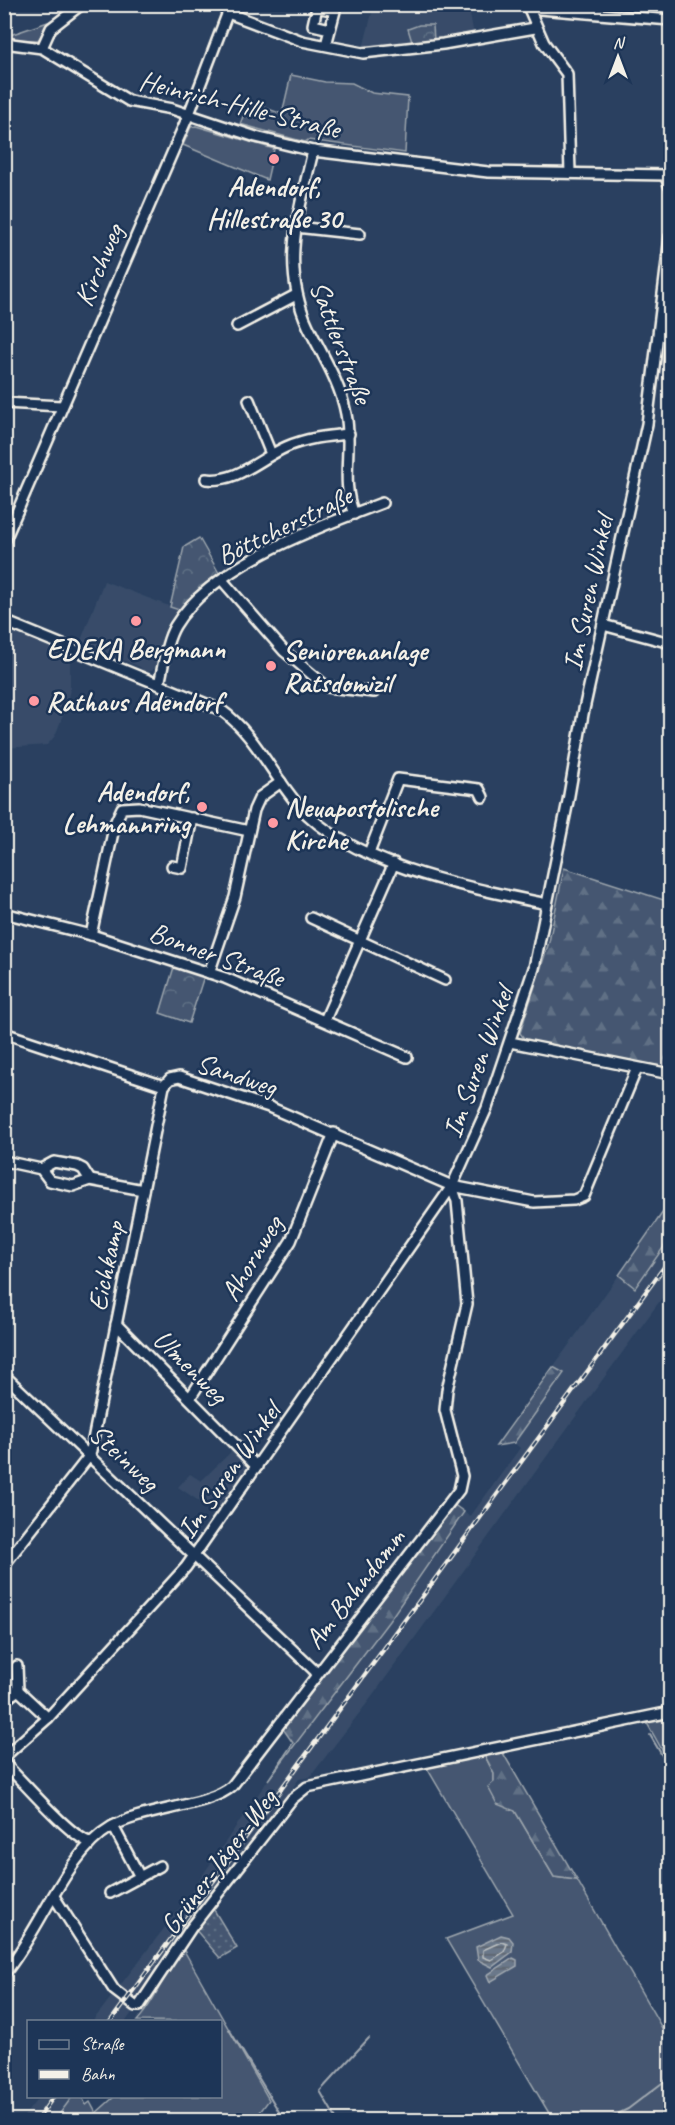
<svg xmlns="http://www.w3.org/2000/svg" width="675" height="2125" font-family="Caveat,sans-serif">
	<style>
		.built { fill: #374c69 }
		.grass { fill: #445771; stroke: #9ca4ac; stroke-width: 1.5 }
		.forest { fill: url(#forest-firs); stroke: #9ca4ac; stroke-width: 1.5 }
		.park { fill: url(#park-crowns); stroke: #9ca4ac; stroke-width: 1.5 }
		.garden { fill: url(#garden-dots); stroke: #9ca4ac; stroke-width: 1.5 }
		.water { fill: url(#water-rules); stroke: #a1a8b0; stroke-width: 1.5 }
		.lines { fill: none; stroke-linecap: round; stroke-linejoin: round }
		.shore { stroke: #bdc1c2; stroke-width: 1.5 }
		.stream { stroke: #a1a8b0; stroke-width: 2 }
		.street-casing { stroke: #f4f1e8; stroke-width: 14 }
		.street { stroke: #1d3557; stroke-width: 9 }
		.rail-casing { stroke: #f4f1e8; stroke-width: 4.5 }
		.rail { stroke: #1d3557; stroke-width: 2; stroke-dasharray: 7; stroke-linecap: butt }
		.poi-dot { fill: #ff9aa2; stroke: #1d3557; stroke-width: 2 }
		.labels { text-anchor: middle; stroke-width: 5; stroke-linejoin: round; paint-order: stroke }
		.street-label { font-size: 28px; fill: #f4f1e8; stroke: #1d3557 }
		.poi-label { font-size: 28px; font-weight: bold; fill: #f4f1e8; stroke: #1d3557; text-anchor: start }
	</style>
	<defs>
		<pattern id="forest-firs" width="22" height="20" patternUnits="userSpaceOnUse" patternTransform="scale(1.5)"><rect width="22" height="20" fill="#445771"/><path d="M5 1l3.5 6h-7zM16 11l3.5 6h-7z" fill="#607085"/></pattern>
		<pattern id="park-crowns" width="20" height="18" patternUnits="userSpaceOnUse" patternTransform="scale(1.5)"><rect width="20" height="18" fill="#445771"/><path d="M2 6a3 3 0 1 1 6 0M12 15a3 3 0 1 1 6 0" fill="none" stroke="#607085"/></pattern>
		<pattern id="garden-dots" width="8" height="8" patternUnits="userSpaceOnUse" patternTransform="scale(1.5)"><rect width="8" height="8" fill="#445771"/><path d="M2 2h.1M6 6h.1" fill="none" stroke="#607085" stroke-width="1.8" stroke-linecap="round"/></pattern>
		<pattern id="water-rules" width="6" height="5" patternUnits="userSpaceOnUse" patternTransform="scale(1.5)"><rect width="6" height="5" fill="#6a788a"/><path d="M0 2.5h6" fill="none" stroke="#5b626b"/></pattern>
	</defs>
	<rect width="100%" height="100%" fill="#2a4060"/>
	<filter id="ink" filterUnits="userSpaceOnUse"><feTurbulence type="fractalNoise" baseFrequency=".0167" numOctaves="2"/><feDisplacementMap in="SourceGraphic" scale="12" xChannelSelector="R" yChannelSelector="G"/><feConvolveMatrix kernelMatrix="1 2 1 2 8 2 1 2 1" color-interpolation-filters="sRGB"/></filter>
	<g filter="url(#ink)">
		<!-- built -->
		<g class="built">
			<path d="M374 5H468L473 30 480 34 362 52Z"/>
			<path d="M104 581 179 610 168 622 162 636 156 666 152 671 145 672 140 667 80 643Z"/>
			<path d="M4 628 70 653V689L65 710 55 736 47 745 5 748Z"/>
			<path d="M670 1238V1287L371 1698 310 1777 299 1779 138 2001 133 2000 134 2010 126 2021 92 2022 182 1905 268 1780 389 1621 464 1512 470 1517 520 1448 514 1443 564 1373 553 1367 619 1275 635 1288Z"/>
			<path d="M234 1449 249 1464V1472L218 1514 178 1487 190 1474 201 1481Z"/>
			<path d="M39 2097H72L55 2120H21Z"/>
		</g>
		<!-- grass -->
		<g class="grass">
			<path d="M51 21 38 40 5 39 4 37Z"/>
			<path d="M291 75 325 82 352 83 372 93 408 97 405 153 308 140 305 142 240 124 249 102 282 114Z"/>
			<path d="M196 126 274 149 267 180 183 145 191 127Z"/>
			<path d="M670 1719V1764L647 1723Z"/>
			<path d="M485 1756 494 1774V1782L515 1811 554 1877 577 1880 670 2042V2120H553L446 1939 513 1914 427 1768Z"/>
			<path d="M182 1947 269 2100 254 2120H55L72 2097H82L86 2105 90 2102 96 2113 114 2097 220 2096V2022L137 2021C156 2000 166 1971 182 1947Z"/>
		</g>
		<!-- forest -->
		<g class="forest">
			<path d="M564 868 670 902V1068L526 1041 520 1033 549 942Z"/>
			<path d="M670 1202V1238L635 1288 619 1275Z"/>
			<path d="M553 1367 564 1373 514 1443 496 1446Z"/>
			<path d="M453 1504 464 1512 389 1621 268 1780 293 1743 281 1726Z"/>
			<path d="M503 1752V1753L577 1880 554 1877 515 1811 497 1804 488 1787 494 1782V1774L485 1756Z"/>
		</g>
		<!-- park -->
		<g class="park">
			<path d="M633 5H670V16L631 13Z"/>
			<path d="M419 25H433L434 41 413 45 408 29Z"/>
			<path d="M199 538 219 573 179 610 170 607 184 547Z"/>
			<path d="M174 967 204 976 189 1023 160 1013Z"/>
		</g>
		<!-- garden -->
		<path class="garden" d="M211 1905 237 1948 220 1958 194 1928Z"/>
		<!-- water -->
		<g class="water">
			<path d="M501 1935 509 1937 513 1942 512 1952 492 1967 478 1960 476 1947Z"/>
			<path d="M513 1958 517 1960V1966L490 1982 487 1975Z"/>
		</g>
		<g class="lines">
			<!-- shore -->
			<path class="shore" d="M501 1942 507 1944 504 1952 491 1960 483 1957V1950Z"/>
			<!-- stream -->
			<g class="stream">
				<path d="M650 1735 670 1769"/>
				<path d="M229 2029 284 2120"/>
				<path d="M337 2120 320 2091 369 2038"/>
				<path d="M605 2120 628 2109 670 2077"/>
			</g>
			<defs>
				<g id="street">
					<path d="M527 4 544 43 567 74 570 173"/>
					<path d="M528 8 670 20"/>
					<path d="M228 13 302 41 363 53 443 44 535 28"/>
					<path d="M4 43 42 48 129 101 172 109 256 137 313 151 488 172 668 175"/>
					<path d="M326 45 335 11 317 7 313 25 330 29"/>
					<path d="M42 48 51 28 82 4"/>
					<path d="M313 151C299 212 280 265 308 326 322 355 340 382 346 414 353 448 340 481 354 514"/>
					<path d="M670 171 667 180 670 187"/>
					<path d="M296 227 360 234"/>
					<path d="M237 326 296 295"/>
					<path d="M249 400 271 454"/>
					<path d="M4 403 62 406"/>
					<path d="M206 479C237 483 259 459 286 447 306 438 327 436 349 434"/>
					<path d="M4 542 189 114 231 4"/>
					<path d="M222 580 284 651 327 687 374 692"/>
					<path d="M4 621 221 710C255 734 272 775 299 806 352 866 471 888 547 904"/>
					<path d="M603 625 670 643"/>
					<path d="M159 684C164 665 165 643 175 626 212 565 318 527 382 503"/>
					<path d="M369 853 398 779 479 789 483 797"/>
					<path d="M172 866 182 868 192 818"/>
					<path d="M4 913 95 936 225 978 407 1057"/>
					<path d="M311 918 445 980"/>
					<path d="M91 935 115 823 122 808 139 807 249 831"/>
					<path d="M209 973 235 897 254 810 260 797 281 782"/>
					<path d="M325 1020 394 863"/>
					<path d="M4 1033 164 1086 170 1079 179 1077 269 1107 452 1186 534 1202 574 1200 584 1196 637 1068"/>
					<path d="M510 1042 670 1074"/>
					<path d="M4 1161 41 1169 50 1181 73 1186 90 1180 143 1190"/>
					<path d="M41 1169 54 1162 77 1166 83 1169 90 1180"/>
					<path d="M116 1324 257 1467"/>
					<path d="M4 1375 317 1673"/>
					<path d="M190 1398 291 1241 334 1133"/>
					<path d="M4 1565 90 1455 164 1086"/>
					<path d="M17 1666 18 1690 48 1718"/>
					<path d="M4 1701 18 1690"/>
					<path d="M4 1757 48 1718 186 1567 452 1186 487 1108 534 968 568 801 583 714 647 424 670 237"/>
					<path d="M4 1763C23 1781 70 1837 90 1842"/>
					<path d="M113 1826 140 1877"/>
					<path d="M110 1893 160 1866"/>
					<path d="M55 1898 114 1990 135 2006H139L191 1928 292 1799 307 1787 670 1712"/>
					<path d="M4 1974C40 1931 66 1853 111 1827 142 1809 211 1806 232 1786L459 1490 462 1476 445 1410 447 1390 467 1304 457 1201 452 1186"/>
				</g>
			</defs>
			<!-- street casing -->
			<use href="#street" class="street-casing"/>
			<!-- street -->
			<use href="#street" class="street"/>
			<defs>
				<g id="rail">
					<path d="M110 2022 670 1259"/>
					<path d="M37 2120 54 2096"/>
				</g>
			</defs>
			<!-- rail casing -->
			<use href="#rail" class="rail-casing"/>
			<!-- rail -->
			<use href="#rail" class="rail"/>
		</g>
	</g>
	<!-- markers -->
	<g class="poi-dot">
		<circle cx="274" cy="159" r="6"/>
		<circle cx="136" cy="621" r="6"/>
		<circle cx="271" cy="666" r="6"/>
		<circle cx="34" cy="701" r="6"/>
		<circle cx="202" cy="807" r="6"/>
		<circle cx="273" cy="823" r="6"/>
	</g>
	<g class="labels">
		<!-- street labels -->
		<g class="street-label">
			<text transform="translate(240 104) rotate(14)" y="10">Heinrich-Hille-Straße</text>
			<text transform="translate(98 265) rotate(-67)" y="10">Kirchweg</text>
			<text transform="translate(342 342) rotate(69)" y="10">Sattlerstraße</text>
			<text transform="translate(284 525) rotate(-26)" y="10">Böttcherstraße</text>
			<text transform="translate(587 593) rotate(-78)" y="10">Im Suren Winkel</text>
			<text transform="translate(217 954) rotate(20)" y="10">Bonner Straße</text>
			<text transform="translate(477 1062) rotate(-70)" y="10">Im Suren Winkel</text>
			<text transform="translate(237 1074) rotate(18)" y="10">Sandweg</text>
			<text transform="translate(251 1258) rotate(-59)" y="10">Ahornweg</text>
			<text transform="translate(105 1266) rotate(-78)" y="10">Eichkamp</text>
			<text transform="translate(191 1366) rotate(45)" y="10">Ulmenweg</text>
			<text transform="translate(125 1457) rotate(43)" y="10">Steinweg</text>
			<text transform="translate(228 1470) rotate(-55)" y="10">Im Suren Winkel</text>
			<text transform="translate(354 1588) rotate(-52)" y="10">Am Bahndamm</text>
			<text transform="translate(218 1861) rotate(-53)" y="10">Grüner-Jäger-Weg</text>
		</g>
		<!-- poi labels -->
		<g class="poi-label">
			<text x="274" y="196" text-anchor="middle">Adendorf,<tspan x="274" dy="32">Hillestraße 30</tspan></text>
			<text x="136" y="658" text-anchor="middle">EDEKA Bergmann</text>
			<text x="283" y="660">Seniorenanlage<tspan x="283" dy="32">Ratsdomizil</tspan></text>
			<text x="46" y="711">Rathaus Adendorf</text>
			<text x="190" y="801" text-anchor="end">Adendorf,<tspan x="190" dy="32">Lehmannring</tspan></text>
			<text x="285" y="817">Neuapostolische<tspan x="285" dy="32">Kirche</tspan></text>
		</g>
	</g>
	<!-- margin -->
	<rect width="675" height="2125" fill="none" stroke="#1d3557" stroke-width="24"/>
	<rect x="12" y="12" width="651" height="2101" fill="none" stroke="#f4f1e8" stroke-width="2" filter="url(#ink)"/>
	<!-- legend -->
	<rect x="27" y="2020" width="195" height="78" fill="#1d3557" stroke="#738091" stroke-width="1.5"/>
	<rect x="39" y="2040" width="30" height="9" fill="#1d3557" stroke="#738091" stroke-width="1.5"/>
	<text x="81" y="2050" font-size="18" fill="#f4f1e8">Straße</text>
	<rect x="39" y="2070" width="30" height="9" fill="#f4f1e8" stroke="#738091" stroke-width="1.5"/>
	<text x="81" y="2080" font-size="18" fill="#f4f1e8">Bahn</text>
	<!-- north arrow -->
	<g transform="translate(618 57)" stroke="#1d3557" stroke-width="4.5" paint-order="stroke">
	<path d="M0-4.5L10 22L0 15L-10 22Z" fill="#f4f1e8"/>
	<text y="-9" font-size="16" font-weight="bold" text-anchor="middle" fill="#f4f1e8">N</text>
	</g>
</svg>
